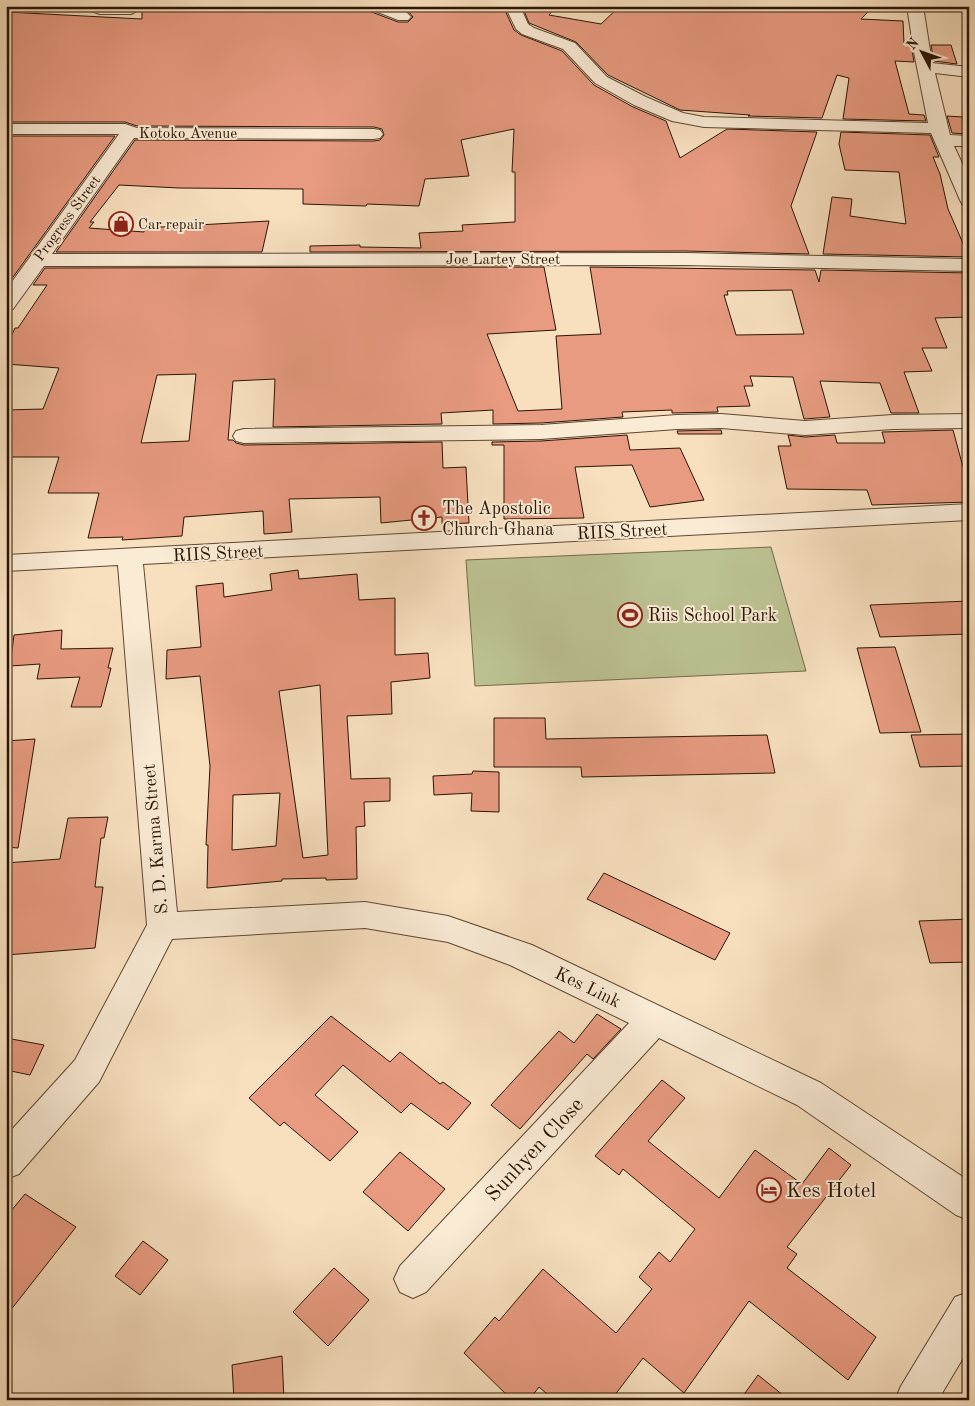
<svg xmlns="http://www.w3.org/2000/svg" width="975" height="1406" font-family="'Old Standard TT',serif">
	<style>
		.green { fill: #bcc292; stroke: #736b4a }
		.building { fill: #e89b81; stroke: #2a1403; fill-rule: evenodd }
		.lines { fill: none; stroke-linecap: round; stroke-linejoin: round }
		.lane-casing { stroke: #5e4732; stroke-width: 2 }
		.street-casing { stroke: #5e4732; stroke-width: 2 }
		.lane { fill: #faebd5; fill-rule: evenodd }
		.street { fill: #faebd5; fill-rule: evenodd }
		.labels { text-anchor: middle; stroke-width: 4; stroke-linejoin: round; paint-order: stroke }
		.far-street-label { font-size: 15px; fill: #2a1403; stroke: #faebd5 }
		.far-poi-label { font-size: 15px; fill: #2a1403; stroke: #faebd5; text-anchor: start }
		.poi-label { font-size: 18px; fill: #2a1403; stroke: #faebd5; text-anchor: start }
		.street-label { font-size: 18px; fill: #2a1403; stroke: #faebd5 }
		.near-street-label { font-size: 21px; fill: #2a1403; stroke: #faebd5 }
		.near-poi-label { font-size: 21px; fill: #2a1403; stroke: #faebd5; text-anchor: start }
	</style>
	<rect width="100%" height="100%" fill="#f8e0bf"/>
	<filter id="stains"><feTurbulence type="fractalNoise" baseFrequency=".004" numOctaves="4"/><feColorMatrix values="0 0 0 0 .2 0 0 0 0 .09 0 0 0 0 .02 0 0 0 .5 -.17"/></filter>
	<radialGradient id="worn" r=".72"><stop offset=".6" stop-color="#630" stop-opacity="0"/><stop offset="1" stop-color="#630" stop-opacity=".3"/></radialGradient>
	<!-- green -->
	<path class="green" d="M771 547 806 671 475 686 466 560Z"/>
	<!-- building -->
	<g class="building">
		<path d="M142 6H366L369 11 398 22H408L413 17 408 11 396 6H503L514 30 521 35 562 51 594 85 633 107 666 121 680 158 727 129 817 132 791 206 809 254 685 251 310 252V246L360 245V247L421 248 419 233 463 231 462 225 515 222V172H512L514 129 461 140 469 176 425 179 419 206 367 204 366 206 303 204V189L179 188 119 185 90 222H94L89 228 144 232V228L269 221 262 252H56L135 140 374 141 380 140 384 135 382 129 374 127 137 126 125 122H6V12L142 19Z"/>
		<path d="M522 6H556L549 15 601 24 620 6 644 10 645 6H874L861 19 903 21 904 44H911L914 62 895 61 909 114 924 115 926 121 843 119 849 78 837 75 822 118 748 116 750 115 680 110 608 75 576 42 529 23Z"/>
		<path d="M931 45H951L957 64 934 61Z"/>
		<path d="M947 116 963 117 964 131 969 132V134L952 133Z"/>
		<path d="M841 132 930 135 939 157H933L940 174 948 209 969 257 823 254 832 197 852 199 850 216 906 224 899 172 845 170 839 144Z"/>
		<path d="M6 136H115L8 284H6Z"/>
		<path d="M544 267 556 330 487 334 518 411 562 409 556 336 601 334 590 267 815 270 819 282 821 270 969 273V317L935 318 947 348H922L932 371 904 372 919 413H891L880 383 820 381 830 417 804 419 793 377 750 376 753 386H744L750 406 717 407 718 412 672 413V410L622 412 623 417 541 423 493 424V410L441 413 442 424 273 427 275 379 233 381 228 440H233L236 443 244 445 442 442 443 468 466 467 469 523 442 524V517L381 523 380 497 289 499 292 532 264 534 263 511 184 517 182 536 122 540 123 537 88 538 99 493H48L59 457H6V410L43 409 59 368 6 364V348L15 328H18L47 285H33L45 268ZM792 290 804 334 736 335 724 295H728L727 291ZM196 374 189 441 141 443 157 375Z"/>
		<path d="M721 430 722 434H678L677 431Z"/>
		<path d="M953 430 963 467H969V502L872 505 867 490 787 489 778 446H791L788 435 805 437 835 435 837 443H885L882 432Z"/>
		<path d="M627 435 630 450 680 448 704 500 650 507 632 465 575 467 584 518 504 519V445H492V442L541 441Z"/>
		<path d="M298 570 299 579 357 574 359 600 395 598V655L428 653 430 678 391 682 392 714 347 716 351 779 390 778V801L364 802 365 826 356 827 357 879 326 880V878L282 879V881L207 888 208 845H206L210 766 200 676 166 679 167 650 201 647 196 586 223 583 224 597 272 590 270 574ZM320 685 328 855 303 858 279 691ZM280 793 276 846 232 850 233 795Z"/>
		<path d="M969 601V634L880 637 870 605Z"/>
		<path d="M62 630 61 649 113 648 108 668H111L101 707H71L80 677 37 679 40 664 10 666 14 635Z"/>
		<path d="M895 647 921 732 880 733 857 648Z"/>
		<path d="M494 718H545L546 739 767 735 775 773 582 777 581 767H494Z"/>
		<path d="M969 734V766L920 767 911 735Z"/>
		<path d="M35 739 18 848 6 847V741Z"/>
		<path d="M473 771 499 772V812L471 811 472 793 434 795 433 776 472 774Z"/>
		<path d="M108 817 104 838H101L95 887H103L95 948 6 955V863L60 859 68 818Z"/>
		<path d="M604 873 730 933 715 960 587 899Z"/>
		<path d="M969 919V962L930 963 919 921Z"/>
		<path d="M597 1014 621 1029 593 1059 587 1054 520 1129 491 1105 559 1031 574 1043Z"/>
		<path d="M331 1016 390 1062 400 1052 440 1084 443 1082 471 1103 448 1130 411 1103 401 1113 343 1065 315 1095 358 1132 330 1161 284 1122 280 1126 249 1098Z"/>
		<path d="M6 1038 44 1045 30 1075 6 1070Z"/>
		<path d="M662 1080 685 1098 648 1141 719 1198 755 1150 802 1184 829 1148 851 1165 787 1247 797 1254 787 1268 876 1337 848 1380 749 1301 684 1393 643 1358 611 1400H554L539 1387 529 1400H512L464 1353 495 1317 499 1321 543 1269 616 1333 652 1289 639 1277 659 1252 670 1262 695 1229 623 1169 619 1175 595 1156Z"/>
		<path d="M400 1152 445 1189 408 1231 363 1192Z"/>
		<path d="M25 1194 76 1227 6 1316V1217Z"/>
		<path d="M143 1241 168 1260 140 1295 115 1276Z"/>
		<path d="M334 1268 369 1300 328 1346 293 1312Z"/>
		<path d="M282 1356 284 1400H234L232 1365Z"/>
		<path d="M758 1375 789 1400H740Z"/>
	</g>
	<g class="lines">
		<defs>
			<path id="lane" d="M87 6H95L101 10H131L135 12 131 14H100L88 10Z"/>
			<g id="street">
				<path d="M368 6C381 6 402 5 411 17L408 20H398L370 9Z"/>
				<path d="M505 6H520L528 24 534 28 575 43 607 77 646 97 683 113 704 117 928 123 914 52 907 6H923L932 63 969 67V77L935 73 950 135 969 136V146H954L969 178V206L962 204 960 200 931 133 704 127 672 121 634 105 595 83 563 49 522 34 516 29Z"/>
				<path d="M6 124H125L137 128 374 129 380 130 383 134 380 138 374 139 134 138 52 254 685 253 969 259V271L685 265 44 266 13 309 6 311V290L119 134H6Z"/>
				<path d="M721 414 805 421 893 415 969 414V428L893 429 805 435 721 428 677 429 541 439 244 443 236 441 233 436 236 431 244 429 541 425 677 415Z"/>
				<path d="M969 504V520L143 564 177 912 365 902 448 916 532 945 821 1083 969 1181V1220L956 1215 797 1105 659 1038 426 1292 413 1298 400 1292 394 1279 400 1266 629 1023 510 965 448 942 365 928 172 939 99 1082 19 1174 6 1179V1136L75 1060 147 925 118 565 6 571V555Z"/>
				<path d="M969 1292V1348L938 1400H895L901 1386 955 1297Z"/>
			</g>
		</defs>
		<!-- lane casing -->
		<use href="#lane" class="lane-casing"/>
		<!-- street casing -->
		<use href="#street" class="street-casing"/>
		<!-- lane -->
		<use href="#lane" class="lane"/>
		<!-- street -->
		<use href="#street" class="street"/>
	</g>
	<!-- icons -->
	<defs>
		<symbol id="shop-ring" viewBox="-11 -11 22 22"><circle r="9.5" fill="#faebd5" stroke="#8f2418" stroke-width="1.5"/><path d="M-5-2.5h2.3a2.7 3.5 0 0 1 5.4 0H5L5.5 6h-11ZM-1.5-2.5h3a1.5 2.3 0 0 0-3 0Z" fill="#8f2418"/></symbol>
		<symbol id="church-ring" viewBox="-11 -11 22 22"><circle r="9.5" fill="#faebd5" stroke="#8f2418" stroke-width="1.5"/><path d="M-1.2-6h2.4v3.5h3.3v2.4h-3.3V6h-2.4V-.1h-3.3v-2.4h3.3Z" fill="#8f2418"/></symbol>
		<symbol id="stadium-ring" viewBox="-11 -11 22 22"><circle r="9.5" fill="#faebd5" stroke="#8f2418" stroke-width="1.5"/><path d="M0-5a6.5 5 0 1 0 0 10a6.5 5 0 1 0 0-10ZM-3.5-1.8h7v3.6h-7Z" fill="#8f2418"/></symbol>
		<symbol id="hotel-ring" viewBox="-11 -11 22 22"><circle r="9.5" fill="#faebd5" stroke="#8f2418" stroke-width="1.5"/><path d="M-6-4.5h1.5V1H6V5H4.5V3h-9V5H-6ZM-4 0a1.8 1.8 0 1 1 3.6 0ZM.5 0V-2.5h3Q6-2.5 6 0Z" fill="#8f2418"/></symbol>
	</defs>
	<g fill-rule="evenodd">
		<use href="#shop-ring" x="107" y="210" width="28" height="28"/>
		<use href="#church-ring" x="410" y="504" width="28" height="28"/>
		<use href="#stadium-ring" x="616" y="601" width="28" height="28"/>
		<use href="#hotel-ring" x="755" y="1176" width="28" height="28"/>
	</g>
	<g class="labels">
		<!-- far-street labels -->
		<g class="far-street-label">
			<text x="188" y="138">Kotoko Avenue</text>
			<text transform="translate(67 218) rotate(-54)" y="5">Progress Street</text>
			<text x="503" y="264">Joe Lartey Street</text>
		</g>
		<!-- far-poi labels -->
		<g class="far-poi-label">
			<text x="138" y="229">Car repair</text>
		</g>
		<!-- poi labels -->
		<g class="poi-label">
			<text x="442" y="514">The Apostolic<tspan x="442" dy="21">Church Ghana</tspan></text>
			<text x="648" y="621">Riis School Park</text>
		</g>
		<!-- street labels -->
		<g class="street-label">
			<text transform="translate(622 531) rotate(-3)" y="6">RIIS Street</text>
			<text transform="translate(218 553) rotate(-3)" y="6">RIIS Street</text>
			<text transform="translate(155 839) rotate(-95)" y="6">S. D. Karma Street</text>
			<text transform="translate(588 987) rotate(26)" y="6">Kes Link</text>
		</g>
		<!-- near-street labels -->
		<g class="near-street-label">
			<text transform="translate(534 1149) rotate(-47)" y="7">Sunhyen Close</text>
		</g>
		<!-- near-poi labels -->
		<g class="near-poi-label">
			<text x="786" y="1197">Kes Hotel</text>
		</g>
	</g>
	<!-- margin -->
	<rect width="975" height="1406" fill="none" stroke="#f8e0bf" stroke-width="25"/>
	<rect x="8" y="8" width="960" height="1391" fill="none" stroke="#2a1403" stroke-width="2.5"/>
	<rect x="12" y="12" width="950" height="1381" fill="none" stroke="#2a1403"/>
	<!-- north arrow -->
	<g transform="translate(922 52) rotate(311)" stroke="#faebd5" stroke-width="4" paint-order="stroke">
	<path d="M0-4L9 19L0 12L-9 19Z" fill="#2a1403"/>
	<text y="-8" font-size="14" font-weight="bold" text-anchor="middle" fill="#2a1403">N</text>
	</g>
	<rect width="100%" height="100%" filter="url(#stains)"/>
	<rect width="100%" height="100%" fill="url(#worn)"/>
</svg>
